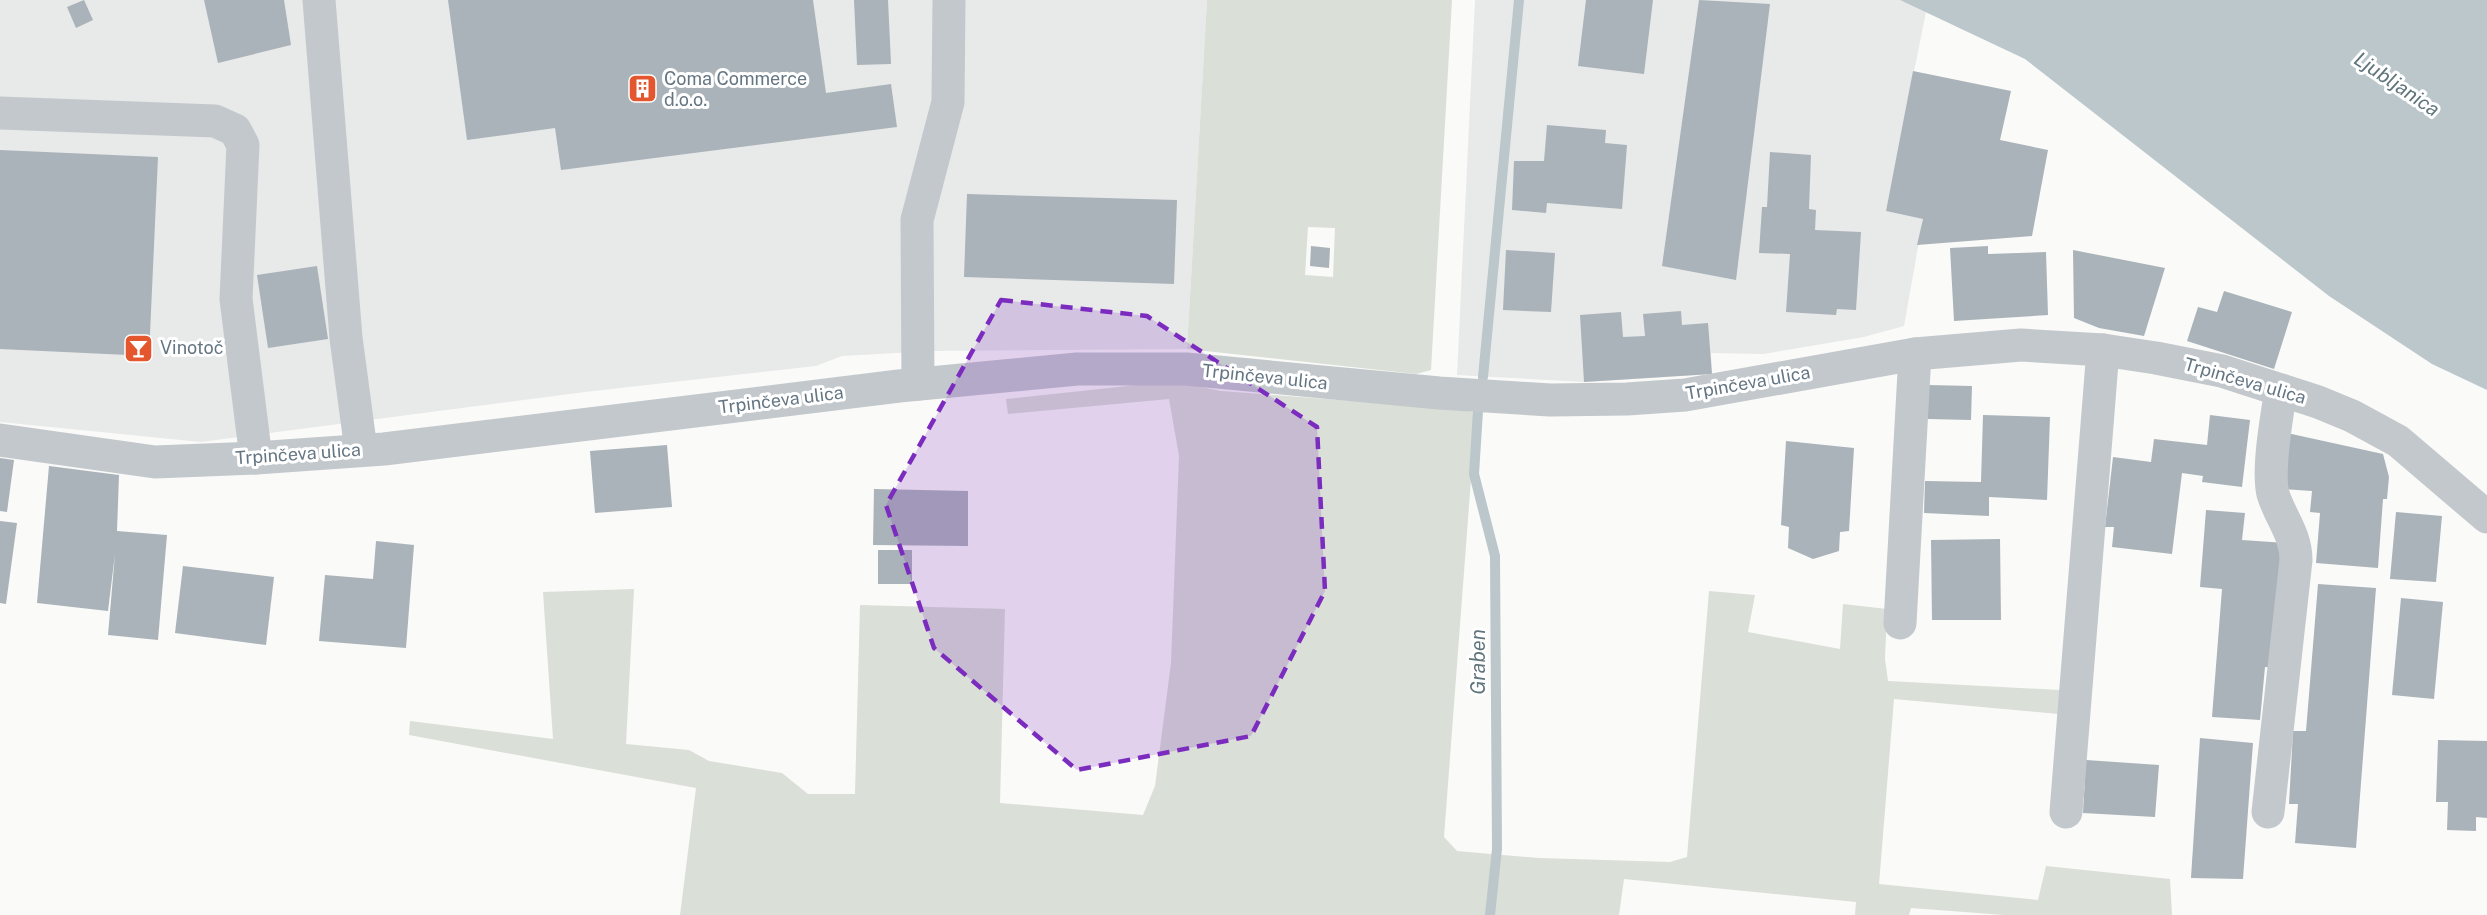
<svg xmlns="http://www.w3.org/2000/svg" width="2487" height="915" font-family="'Public Sans',sans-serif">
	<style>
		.built { fill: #e8e9e9 }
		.green { fill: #dadfd7; fill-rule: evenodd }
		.water { fill: #bbc7cb }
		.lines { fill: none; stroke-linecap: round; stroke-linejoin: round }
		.stream { stroke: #bbc7cb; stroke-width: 10 }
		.building { fill: #aab3b9 }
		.minor { stroke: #c3c8cc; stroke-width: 33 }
		.marked { fill: #7b2cbf; fill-opacity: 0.2; stroke: #7b2cbf; stroke-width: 4.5; stroke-dasharray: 12 8; stroke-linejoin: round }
		.labels { text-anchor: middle; stroke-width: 6; stroke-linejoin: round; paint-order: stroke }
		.poi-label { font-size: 18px; fill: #657683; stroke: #fff; text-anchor: start }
		.street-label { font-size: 18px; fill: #657683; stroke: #fff }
		.water-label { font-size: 20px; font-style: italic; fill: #60757c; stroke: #fff }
	</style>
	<rect width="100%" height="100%" fill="#fafaf8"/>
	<!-- built -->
	<g class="built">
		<path d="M0 0H1207L1187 349 933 351 842 356 816 366 585 392 201 442 0 422Z"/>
		<path d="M1475 0H1900L1926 12 1886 211 1923 219 1904 326 1864 337 1763 354 1711 353 1712 374 1584 382 1457 375Z"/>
	</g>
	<!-- green -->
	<g class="green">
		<path d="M1207 0H1452L1431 370 1416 374 1187 349ZM1308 227 1335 228 1333 277 1305 275Z"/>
		<path d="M1146 384 1192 385 1221 391 1461 409 1476 413 1444 837 1457 851 1539 858 1670 862 1687 857 1709 591 1755 595 1748 632 1840 649 1843 604 1887 609 1885 659 1888 681 2060 690 2058 714 1894 699 1879 884 2038 900 2046 866 2170 879 2172 915H2004L1911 908 1909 915H1855L1856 902 1624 879 1619 915H680L696 788 409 735 410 721 553 739 543 592 634 589 626 744 689 750 709 761 782 773 808 794H855L860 605 1005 609 1000 803 1143 815 1155 786 1171 663 1179 456 1169 399 1008 414 1006 399Z"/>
	</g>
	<!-- water -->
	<path class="water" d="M1900 0H2487V390L2432 364 2329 296 2025 59Z"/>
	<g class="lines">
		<!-- stream -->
		<g class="stream">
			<path d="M1483 377 1519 0"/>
			<path d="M1478 411 1474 474 1495 556 1497 849 1490 915"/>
		</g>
	</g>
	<!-- building -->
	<g class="building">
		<path d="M84 0 93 20 76 28 67 7Z"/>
		<path d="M204 0H284L291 45 218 63Z"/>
		<path d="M448 0H813L826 93 891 84 897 127 561 170 555 128 467 140Z"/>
		<path d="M854 0H888L891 64 857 65Z"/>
		<path d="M1586 0H1653L1644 74 1578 66Z"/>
		<path d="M1699 0 1770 4 1736 280 1662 266Z"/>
		<path d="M1913 71 2011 91 2000 140 2048 150 2032 236 1917 245 1923 219 1886 211Z"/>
		<path d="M1547 125 1606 130 1605 143 1627 145 1622 209 1547 203 1546 213 1512 210 1514 161H1544Z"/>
		<path d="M0 150 158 157 149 356 0 349Z"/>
		<path d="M1770 152 1811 155 1809 209 1816 210 1815 230 1861 232 1856 310 1837 309 1836 315 1786 312 1790 254 1759 253 1762 207H1767Z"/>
		<path d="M967 194 1177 200 1174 284 964 277Z"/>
		<path d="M1311 246 1330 248 1329 268 1310 266Z"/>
		<path d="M1988 246V254L2046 252 2048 315 1954 321 1950 248Z"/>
		<path d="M1506 250 1555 253 1551 312 1503 310Z"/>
		<path d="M2073 250 2165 268 2144 336 2099 328 2074 318Z"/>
		<path d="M317 266 328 339 268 348 257 275Z"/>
		<path d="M2224 291 2292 312 2274 369 2187 341 2198 307 2217 312Z"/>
		<path d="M1681 311 1682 325 1708 323 1712 374 1584 382 1580 315 1621 312 1623 337 1645 336 1643 314Z"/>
		<path d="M1928 385 1972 386 1971 420 1928 419Z"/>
		<path d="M1983 415 2050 417 2047 500 1989 497V516L1924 513 1925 481 1981 482Z"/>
		<path d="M2210 415 2250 420 2242 487 2202 482 2203 476 2182 473 2172 554 2112 547 2114 527H2105L2113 457 2151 462 2154 439 2207 445Z"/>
		<path d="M2287 433 2383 454 2389 477 2387 499H2383L2378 568 2316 563 2320 513 2310 512 2312 491 2282 489Z"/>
		<path d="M1786 441 1854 448 1849 531 1840 532 1839 551 1813 559 1788 548 1789 527 1781 525Z"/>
		<path d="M667 445 672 507 595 513 590 451Z"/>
		<path d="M0 458 14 460 7 512 0 511Z"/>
		<path d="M49 466 119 475 117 531 167 535 158 640 108 635 115 554 108 611 37 603Z"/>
		<path d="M874 489 968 491V546L873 545Z"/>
		<path d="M2206 510 2245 513 2242 540 2286 543 2277 668 2265 667 2260 720 2212 717 2222 589 2200 587Z"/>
		<path d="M2396 512 2442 516 2436 582 2390 579Z"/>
		<path d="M0 521 17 523 6 604 0 603Z"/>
		<path d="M2000 539 2001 620H1932L1931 540Z"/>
		<path d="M376 541 414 545 406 648 319 641 325 575 373 579Z"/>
		<rect x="878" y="550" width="34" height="34"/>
		<path d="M183 566 274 577 266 645 175 633Z"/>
		<path d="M2318 584 2376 588 2356 848 2295 843 2298 804H2289L2293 731H2306Z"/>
		<path d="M2401 598 2443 602 2434 699 2392 695Z"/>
		<path d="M2200 738 2253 743 2243 879 2191 878Z"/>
		<path d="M2438 740 2487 741V818L2476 817V831L2447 830 2448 802H2436Z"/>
		<path d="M2086 760 2159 765 2155 817 2083 813Z"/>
	</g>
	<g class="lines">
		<!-- minor -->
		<g class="minor">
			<path d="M319 0 346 338 361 450"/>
			<path d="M0 113 215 121 235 130 243 145 236 299 256 458"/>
			<path d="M918 384 917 220 948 102 949 0"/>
			<path d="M0 440 155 462 256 458 384 449 899 386 1077 369H1186L1439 393 1550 400 1627 399 1685 395 1915 354 2021 345 2103 350 2156 358 2222 371 2318 402 2352 416 2398 441 2487 517"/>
			<path d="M1900 623 1915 354"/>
			<path d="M2066 812 2103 350"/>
			<path d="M2268 812 2296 560C2296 534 2280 517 2273 494 2267 470 2277 415 2281 390"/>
		</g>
	</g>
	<!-- marked area -->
	<path class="marked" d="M1001 300 1147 316 1317 427 1325 591 1251 736 1077 770 934 648 886 505Z"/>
	<!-- icons -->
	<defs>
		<symbol id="building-square" viewBox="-11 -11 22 22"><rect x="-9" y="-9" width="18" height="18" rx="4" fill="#e4572e" stroke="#fff"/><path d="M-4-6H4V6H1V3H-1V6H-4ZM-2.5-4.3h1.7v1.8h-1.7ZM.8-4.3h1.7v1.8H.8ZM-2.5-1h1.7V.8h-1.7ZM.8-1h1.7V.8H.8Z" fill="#fff"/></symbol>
		<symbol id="bar-square" viewBox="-11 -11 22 22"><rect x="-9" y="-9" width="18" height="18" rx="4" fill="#e4572e" stroke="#fff"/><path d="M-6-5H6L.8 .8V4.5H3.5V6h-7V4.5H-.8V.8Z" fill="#fff"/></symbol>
	</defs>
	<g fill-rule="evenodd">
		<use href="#building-square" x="626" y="72" width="33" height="33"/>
		<use href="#bar-square" x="122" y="332" width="33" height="33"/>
	</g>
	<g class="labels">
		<!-- poi labels -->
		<g class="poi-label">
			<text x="664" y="85">Coma Commerce<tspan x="664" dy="21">d.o.o.</tspan></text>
			<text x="160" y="354">Vinotoč</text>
		</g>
		<!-- street labels -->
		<g class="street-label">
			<text transform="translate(1265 377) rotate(6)" y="6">Trpinčeva ulica</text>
			<text transform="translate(2245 381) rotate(16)" y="6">Trpinčeva ulica</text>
			<text transform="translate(1748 383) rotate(-10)" y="6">Trpinčeva ulica</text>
			<text transform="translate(781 400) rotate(-7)" y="6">Trpinčeva ulica</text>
			<text transform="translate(298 454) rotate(-4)" y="6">Trpinčeva ulica</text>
		</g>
		<!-- water labels -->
		<g class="water-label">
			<text transform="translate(2397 84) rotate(34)" y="7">Ljubljanica</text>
			<text transform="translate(1478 662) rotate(-90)" y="7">Graben</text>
		</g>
	</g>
</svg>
